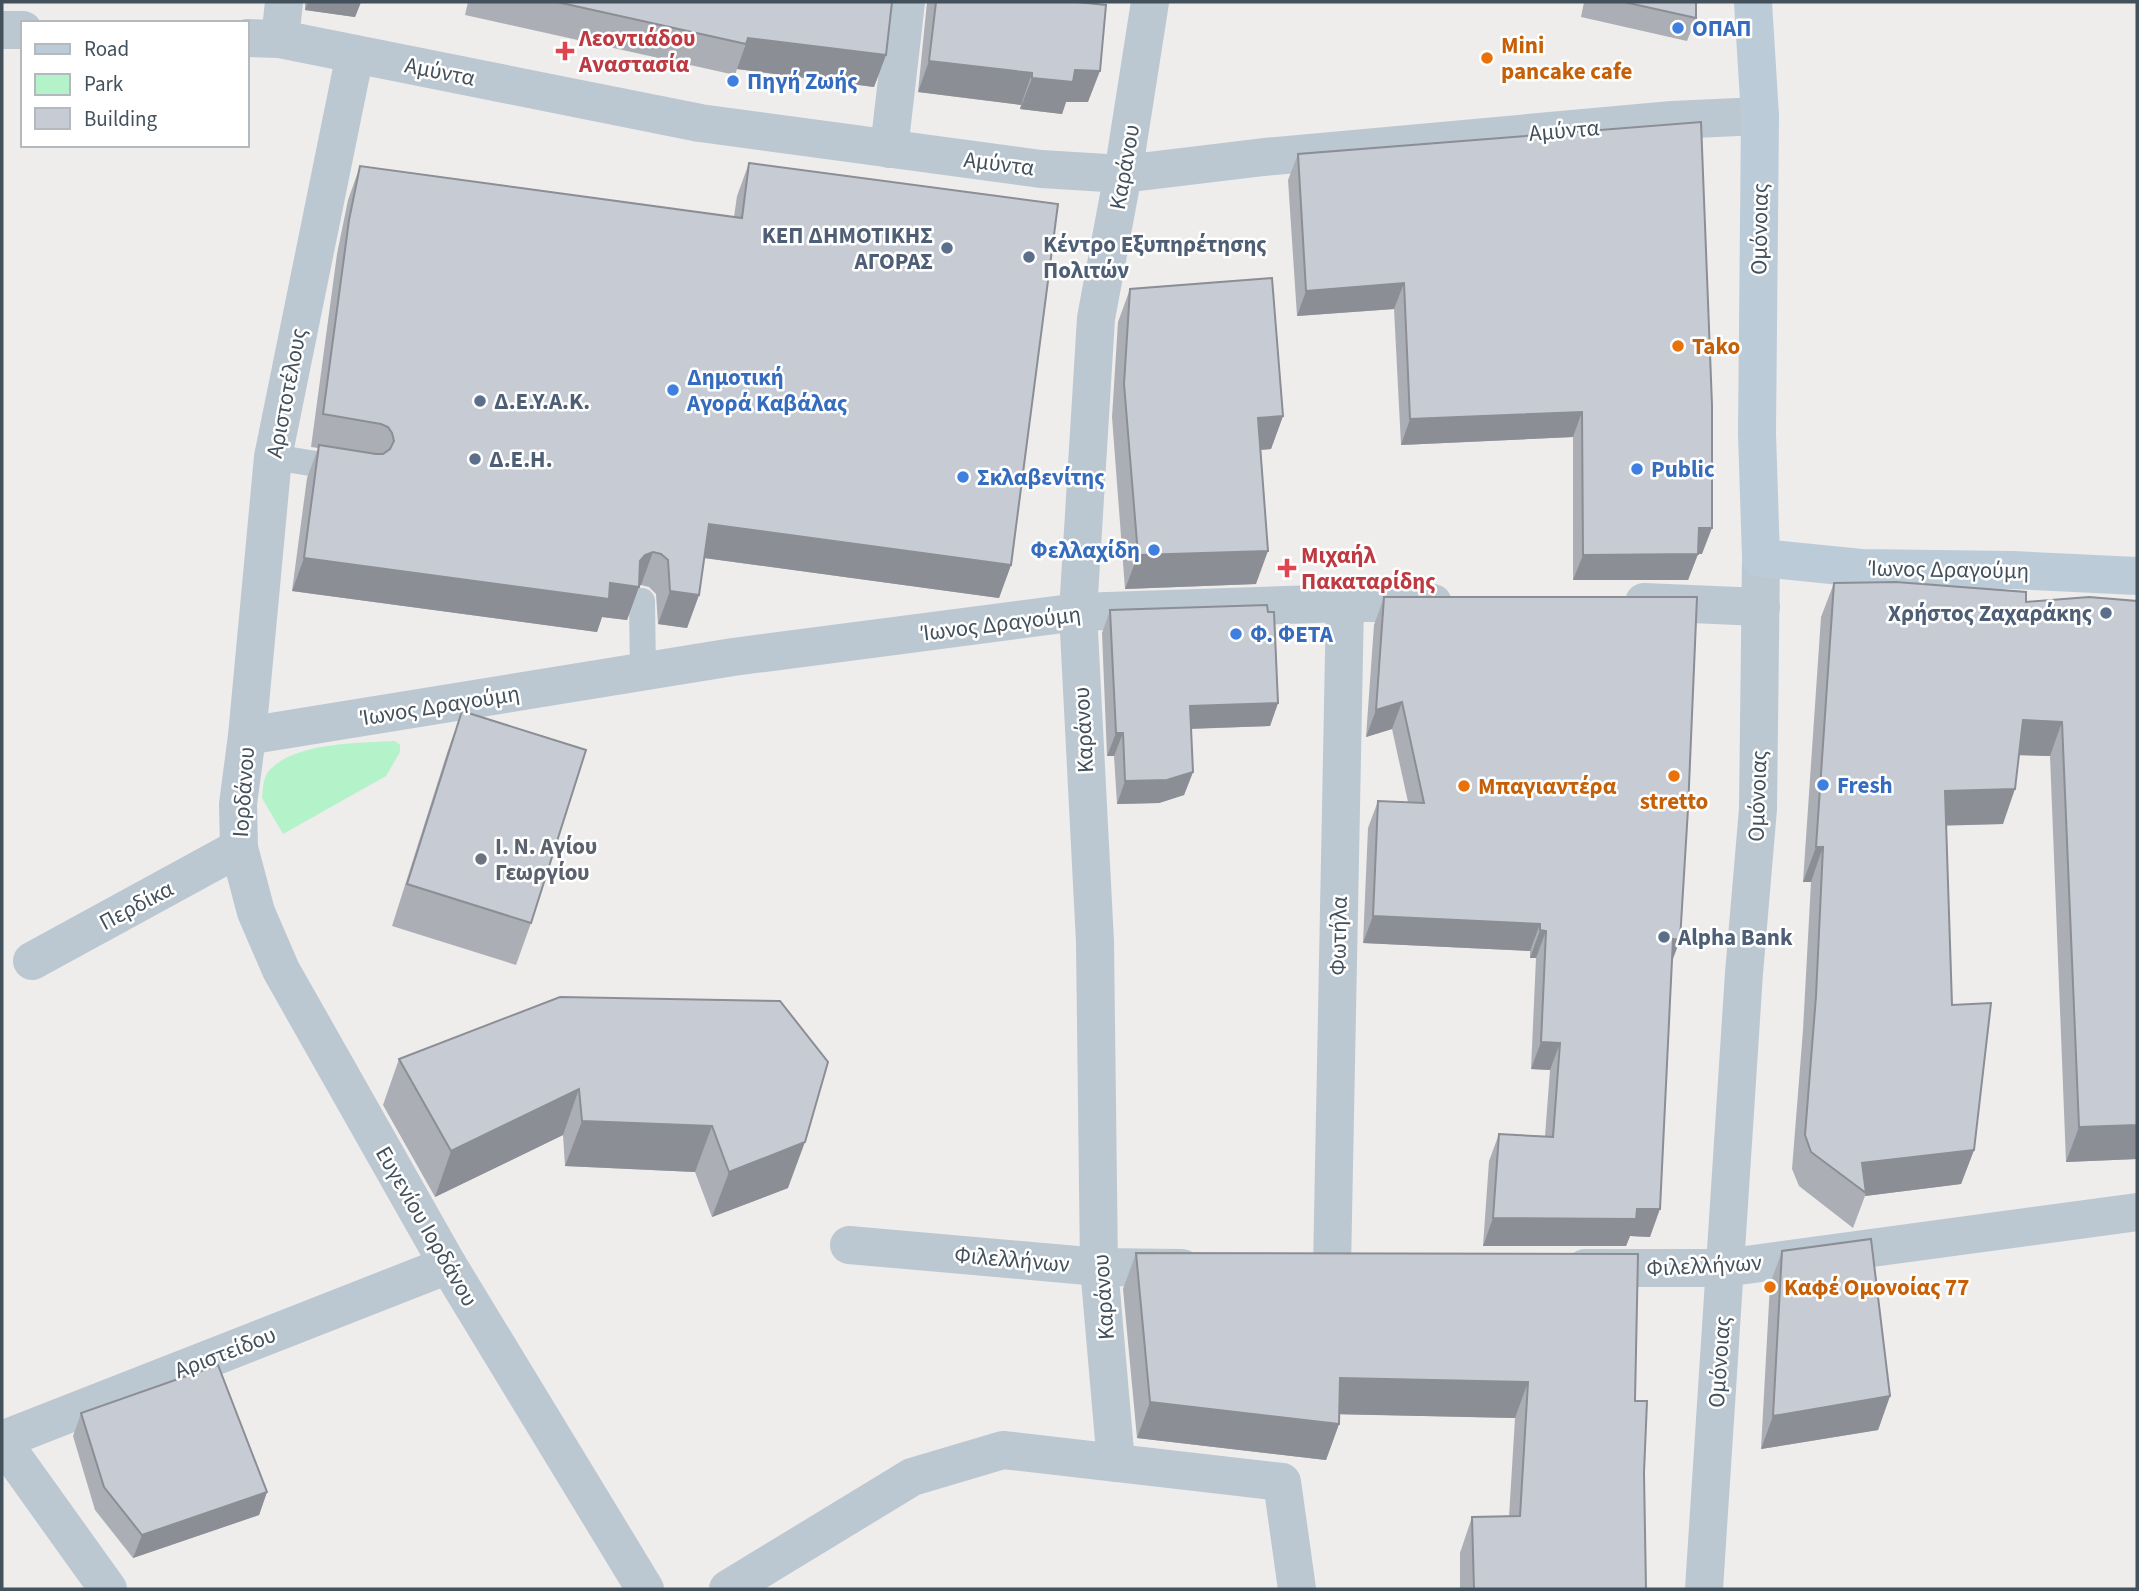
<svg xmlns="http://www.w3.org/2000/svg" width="2139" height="1591" font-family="'Source Sans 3',sans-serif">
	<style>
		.green { fill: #b4f3ca }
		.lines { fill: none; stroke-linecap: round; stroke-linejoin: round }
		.service { stroke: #bbc8d1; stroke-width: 26 }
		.pedestrian { stroke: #bbc8d1; stroke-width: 38 }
		.minor { stroke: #bbc8d1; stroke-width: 38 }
		.tertiary { stroke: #bbc8d1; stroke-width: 38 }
		.secondary { stroke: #bccbd8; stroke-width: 38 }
		.wall { fill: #abafb5 }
		.shaded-wall { fill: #8b8e94 }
		.building { fill: #c7cbd3; stroke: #8b8e94; stroke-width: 2 }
		.shop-dot { fill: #3f7fe0; stroke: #fff; stroke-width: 2.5 }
		.health-dot { fill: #e0444e; stroke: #fff; stroke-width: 2.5 }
		.food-dot { fill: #e8710a; stroke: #fff; stroke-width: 2.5 }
		.service-dot { fill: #5c6f8a; stroke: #fff; stroke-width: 2.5 }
		.worship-dot { fill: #6b7280; stroke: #fff; stroke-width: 2.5 }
		.labels { text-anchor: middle; stroke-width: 5; stroke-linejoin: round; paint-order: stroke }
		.shop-label { font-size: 23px; font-weight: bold; fill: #366cbe; stroke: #fff; text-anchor: start }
		.health-label { font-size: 23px; font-weight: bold; fill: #be3a42; stroke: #fff; text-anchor: start }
		.food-label { font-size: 23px; font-weight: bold; fill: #c56008; stroke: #fff; text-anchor: start }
		.street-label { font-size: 23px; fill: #43515c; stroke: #fff }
		.service-label { font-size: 23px; font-weight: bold; fill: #4e5e75; stroke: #fff; text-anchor: start }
		.worship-label { font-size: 23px; font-weight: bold; fill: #5b616d; stroke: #fff; text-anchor: start }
	</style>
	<rect width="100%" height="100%" fill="#efecec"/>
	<!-- green -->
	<path class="green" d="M395 741 400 745V752L386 776 283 834 262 798C263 790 263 778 268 772 292 742 360 743 395 741Z"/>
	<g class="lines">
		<!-- service -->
		<g class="service">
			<path d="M273 457 347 469"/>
			<path d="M642 601 643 672"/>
		</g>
		<!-- pedestrian -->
		<path class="pedestrian" d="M1724 1268 2137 1212"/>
		<!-- minor -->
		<g class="minor">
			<path d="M2 30H23"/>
			<path d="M247 38 280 39 700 123 1041 169 1123 174 1264 157 1672 120 1760 116"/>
			<path d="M280 39 284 2"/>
			<path d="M355 54 273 457 247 736 238 804 239 848 256 912 281 970 448 1265 645 1589"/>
			<path d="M889 149 906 2"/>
			<path d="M1644 602 1761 607"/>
			<path d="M247 736 733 657 1078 612 1345 603H1433"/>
			<path d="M32 961 239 848"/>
			<path d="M849 1245 1099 1267 1182 1268"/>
			<path d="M1332 1268 1345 603"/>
			<path d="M1585 1268H1724"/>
			<path d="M2 1440 448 1265"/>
			<path d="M1116 1463 1099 1267 1095 942 1078 612 1096 318 1123 174 1150 2"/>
			<path d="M728 1589 912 1477 1003 1450 1282 1482 1297 1589"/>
		</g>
		<!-- tertiary -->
		<g class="tertiary">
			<path d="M2 1441 108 1589"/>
			<path d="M1704 1589 1744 973 1758 809 1761 558"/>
		</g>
		<!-- secondary -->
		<path class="secondary" d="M1753 2 1760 116 1757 433 1761 558 1861 568 2012 570 2137 576"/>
	</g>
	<!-- wall -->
	<g class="wall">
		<path d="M305 2H361L355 17 305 10Z"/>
		<path d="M468 2H892L886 55 874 87 737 69 735 75 465 15Z"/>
		<path d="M927 2H1077L1088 102H1066L1062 114 1020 109 1021 105 918 92Z"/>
		<path d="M1584 2H1696V18L1687 41 1581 17Z"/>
		<path d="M1701 122 1702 554H1698L1688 580H1573V437L1401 445 1394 309 1297 316 1288 180 1298 154Z"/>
		<path d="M749 163 1011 565 999 598 704 558 699 595 687 628 658 624 656 594 649 587 641 585 639 586 627 620 602 617 597 632 292 591 307 478 318 448 311 447 337 254 348 200 360 166 734 217 737 196Z"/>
		<path d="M1130 289 1283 416 1271 449 1260 450 1256 584 1125 589 1112 417 1118 322Z"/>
		<path d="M1834 583 2026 602 2137 601V1159L2066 1162 2050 756 2019 755 2003 824 1946 825 1952 1005 1974 1150 1961 1184 1865 1196 1853 1228 1799 1186 1792 1169 1803 1030 1811 882H1803L1821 617Z"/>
		<path d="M1384 597 1672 963 1650 1237 1630 1236 1626 1246H1483L1489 1161 1499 1134 1545 1136 1550 1070 1531 1069 1536 958H1530V951L1363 943 1368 828 1378 801 1408 802 1392 729 1366 737 1374 625Z"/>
		<path d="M1110 610 1278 703 1270 726 1191 729 1193 772 1184 795 1159 803 1117 804 1114 756H1107L1102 633Z"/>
		<path d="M462 711 531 923 516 965 392 926 447 753Z"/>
		<path d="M780 1001 788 1188 712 1217 695 1172 565 1166 563 1135 435 1197 383 1105 399 1059Z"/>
		<path d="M1782 1251 1890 1396 1878 1430 1761 1449 1770 1284Z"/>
		<path d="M1136 1253 1635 1401 1644 1473 1646 1589H1460V1553L1472 1517H1509L1515 1418 1339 1414V1424L1326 1460 1137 1438 1123 1289Z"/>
		<path d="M81 1413 267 1492 259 1515 133 1558 95 1510 73 1436Z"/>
	</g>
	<!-- shaded-wall -->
	<g class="shaded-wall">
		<path d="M308 2H361L355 17 305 10Z"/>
		<path d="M748 38 886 55 874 87 737 69Z"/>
		<path d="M929 61 1032 73 1021 105 918 92Z"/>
		<path d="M1075 70 1100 71 1088 102H1066L1062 114 1020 109 1032 78Z"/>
		<path d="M1404 283 1394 309 1297 316 1306 291Z"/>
		<path d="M1582 412 1573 437 1401 445 1410 419Z"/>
		<path d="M1283 416 1271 449 1246 451 1258 418Z"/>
		<path d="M709 524 1011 565 999 598 697 557Z"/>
		<path d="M1699 528H1712L1702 554H1689Z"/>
		<path d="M1268 551 1256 584 1125 589 1138 555Z"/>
		<path d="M653 552 641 585 637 587H639L627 620 602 617 597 632 292 591 304 558 610 583 645 555Z"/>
		<path d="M1698 554 1688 580H1573L1583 555Z"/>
		<path d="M670 591 699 595 687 628 658 624Z"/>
		<path d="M1402 702 1392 729 1366 737 1376 710Z"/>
		<path d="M1278 703 1270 726 1182 729 1190 706Z"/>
		<path d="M2023 720 2062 722 2050 756 2010 755Z"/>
		<path d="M1116 733H1123L1114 756H1107Z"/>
		<path d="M1193 772 1184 795 1159 803 1117 804 1125 781Z"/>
		<path d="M2015 789 2003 824 1932 826 1945 791Z"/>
		<path d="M1816 847H1823L1811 882H1803Z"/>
		<path d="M1373 916 1540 924 1530 951 1363 943Z"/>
		<path d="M1540 930 1546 931 1536 958H1530Z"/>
		<path d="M1673 939 1680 940 1670 967Z"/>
		<path d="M1541 1042 1560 1043 1550 1070 1531 1069Z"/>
		<path d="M579 1089 563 1135 435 1197 451 1151Z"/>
		<path d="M582 1121 712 1126 695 1172 565 1166Z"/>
		<path d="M2137 1125V1159L2066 1162 2079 1127Z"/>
		<path d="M805 1142 788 1188 712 1217 729 1172Z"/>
		<path d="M1974 1150 1961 1184 1865 1196 1866 1193 1862 1163Z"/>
		<path d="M1637 1209H1660L1650 1237 1630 1236 1626 1246H1483L1493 1218Z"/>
		<path d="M1340 1378 1528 1382 1515 1418 1327 1414Z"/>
		<path d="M1890 1396 1878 1430 1761 1449 1773 1416Z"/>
		<path d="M1150 1402 1339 1424 1326 1460 1137 1438Z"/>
		<path d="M267 1492 259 1515 133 1558 142 1535Z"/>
	</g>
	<!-- building -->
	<g class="building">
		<path d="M557 2H892L886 55 748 38 746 44Z"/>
		<path d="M936 2H1077L1106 5 1100 71 1075 70 1073 82 1032 78V73L929 61Z"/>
		<path d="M1624 2H1696V18Z"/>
		<path d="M1701 122 1712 405V528H1699L1698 554 1583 555 1582 412 1410 419 1404 283 1306 291 1298 154Z"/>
		<path d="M749 163 1058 204 1011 565 709 524 699 595 670 591 668 560 661 554 653 552 645 555 640 561 639 587 610 583 609 599 304 558 319 445 376 454H383L390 449 394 441 392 433 388 427 381 424 323 414 349 220 360 166 742 218Z"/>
		<path d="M1272 278 1283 416 1258 418 1268 551 1138 555 1124 384 1130 289Z"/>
		<path d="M1896 582 2026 592V602L2089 597 2137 601V1125L2079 1127 2062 722 2023 720 2015 789 1945 791 1952 1005 1991 1003 1974 1150 1862 1163 1866 1193 1811 1152 1805 1135 1816 996 1823 847H1816L1834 583Z"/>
		<path d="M1384 597H1697L1688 809 1680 940 1673 939 1660 1209H1637L1636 1219 1493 1218 1499 1134 1553 1137 1560 1043 1541 1042 1546 931 1540 930V924L1373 916 1378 801 1424 803 1402 702 1376 710Z"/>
		<path d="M1267 605 1268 612H1274L1278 703 1190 706 1193 772 1167 780 1125 781 1123 733H1116L1110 610Z"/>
		<path d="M462 711 586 750 531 923 407 884Z"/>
		<path d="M560 997 780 1001 828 1062 805 1142 729 1172 712 1126 582 1121 579 1089 451 1151 399 1059Z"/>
		<path d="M1871 1239 1890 1396 1773 1416 1782 1251Z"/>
		<path d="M1136 1253 1638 1254 1635 1401H1647L1644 1473 1646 1589H1474L1472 1517 1520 1516 1528 1382 1340 1378 1339 1424 1150 1402Z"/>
		<path d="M218 1365 267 1492 142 1535 104 1487 81 1413Z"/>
	</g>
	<!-- markers -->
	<g class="shop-dot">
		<circle cx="1678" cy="28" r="7"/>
		<circle cx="733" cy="81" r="7"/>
		<circle cx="673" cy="390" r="7"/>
		<circle cx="1637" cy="469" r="7"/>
		<circle cx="963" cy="477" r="7"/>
		<circle cx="1154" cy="550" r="7"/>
		<circle cx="1236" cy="634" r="7"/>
		<circle cx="1823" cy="785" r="7"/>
	</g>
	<g class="health-dot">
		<path d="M561.5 40.5h7v7h7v7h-7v7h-7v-7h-7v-7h7z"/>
		<path d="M1283.5 557.5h7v7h7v7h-7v7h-7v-7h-7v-7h7z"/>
	</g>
	<g class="food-dot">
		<circle cx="1487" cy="58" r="7"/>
		<circle cx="1678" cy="346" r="7"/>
		<circle cx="1674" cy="776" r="7"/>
		<circle cx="1464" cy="786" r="7"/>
		<circle cx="1770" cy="1287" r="7"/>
	</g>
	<g class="service-dot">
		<circle cx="947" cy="248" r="7"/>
		<circle cx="1029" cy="257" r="7"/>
		<circle cx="480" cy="401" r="7"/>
		<circle cx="475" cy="459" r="7"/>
		<circle cx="2106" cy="613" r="7"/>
		<circle cx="1664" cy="937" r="7"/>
	</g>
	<circle class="worship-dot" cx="481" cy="859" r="7"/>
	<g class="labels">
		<!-- shop labels -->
		<g class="shop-label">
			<text x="1692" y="36">ΟΠΑΠ</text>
			<text x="747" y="89">Πηγή Ζωής</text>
			<text x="687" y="385">Δημοτική<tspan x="687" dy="26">Αγορά Καβάλας</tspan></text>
			<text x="1651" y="477">Public</text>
			<text x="977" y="485">Σκλαβενίτης</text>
			<text x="1140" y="558" text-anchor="end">Φελλαχίδη</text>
			<text x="1250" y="642">Φ. ΦΕΤΑ</text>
			<text x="1837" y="793">Fresh</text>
		</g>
		<!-- health labels -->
		<g class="health-label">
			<text x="579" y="46">Λεοντιάδου<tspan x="579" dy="26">Αναστασία</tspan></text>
			<text x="1301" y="563">Μιχαήλ<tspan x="1301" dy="26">Πακαταρίδης</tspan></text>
		</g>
		<!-- food labels -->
		<g class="food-label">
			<text x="1501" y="53">Mini<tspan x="1501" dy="26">pancake cafe</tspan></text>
			<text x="1692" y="354">Tako</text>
			<text x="1478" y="794">Μπαγιαντέρα</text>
			<text x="1674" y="809" text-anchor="middle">stretto</text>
			<text x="1784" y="1295">Καφέ Ομονοίας 77</text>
		</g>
		<!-- street labels -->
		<g class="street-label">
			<text transform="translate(440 71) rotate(11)" y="8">Αμύντα</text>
			<text transform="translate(1564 130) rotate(-5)" y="8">Αμύντα</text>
			<text transform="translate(999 163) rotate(7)" y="8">Αμύντα</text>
			<text transform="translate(1124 167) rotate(-80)" y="8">Καράνου</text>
			<text transform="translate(1759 229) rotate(-89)" y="8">Ομόνοιας</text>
			<text transform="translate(286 393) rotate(-79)" y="8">Αριστοτέλους</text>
			<text transform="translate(1949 569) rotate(1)" y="8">Ίωνος Δραγούμη</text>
			<text transform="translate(1001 623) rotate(-7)" y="8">Ίωνος Δραγούμη</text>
			<text transform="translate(440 705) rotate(-9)" y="8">Ίωνος Δραγούμη</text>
			<text transform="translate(1083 730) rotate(-93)" y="8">Καράνου</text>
			<text transform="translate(243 792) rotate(-86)" y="8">Ιορδάνου</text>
			<text transform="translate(1757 796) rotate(-88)" y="8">Ομόνοιας</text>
			<text transform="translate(136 905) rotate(-28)" y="8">Περδίκα</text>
			<text transform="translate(1338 936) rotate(-89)" y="8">Φωτήλα</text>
			<text transform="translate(427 1226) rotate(60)" y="8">Ευγενίου Ιορδάνου</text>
			<text transform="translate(1012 1259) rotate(5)" y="8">Φιλελλήνων</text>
			<text transform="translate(1704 1265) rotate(-3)" y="8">Φιλελλήνων</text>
			<text transform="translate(1103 1297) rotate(-94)" y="8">Καράνου</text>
			<text transform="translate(225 1352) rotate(-21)" y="8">Αριστείδου</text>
			<text transform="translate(1719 1362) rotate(-86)" y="8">Ομόνοιας</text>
		</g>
		<!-- service labels -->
		<g class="service-label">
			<text x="933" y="243" text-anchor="end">ΚΕΠ ΔΗΜΟΤΙΚΗΣ<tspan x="933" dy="26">ΑΓΟΡΑΣ</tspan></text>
			<text x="1043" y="252">Κέντρο Εξυπηρέτησης<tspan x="1043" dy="26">Πολιτών</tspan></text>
			<text x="494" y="409">Δ.Ε.Υ.Α.Κ.</text>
			<text x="489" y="467">Δ.Ε.Η.</text>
			<text x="2092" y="621" text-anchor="end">Χρήστος Ζαχαράκης</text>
			<text x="1678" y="945">Alpha Bank</text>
		</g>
		<!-- worship labels -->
		<g class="worship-label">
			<text x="495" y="854">Ι. Ν. Αγίου<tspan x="495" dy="26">Γεωργίου</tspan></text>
		</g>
	</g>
	<!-- border -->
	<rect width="2139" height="1591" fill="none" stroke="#43515c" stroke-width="7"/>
	<!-- legend -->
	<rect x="21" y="21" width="228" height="126" fill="#ffffff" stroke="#b4b9be" stroke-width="2"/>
	<rect x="35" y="44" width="35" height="10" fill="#bccbd8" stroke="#b4b9be" stroke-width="2"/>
	<text x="84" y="56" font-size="21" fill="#43515c">Road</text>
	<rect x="35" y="74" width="35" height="21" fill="#b4f3ca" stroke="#b4b9be" stroke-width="2"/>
	<text x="84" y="91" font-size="21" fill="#43515c">Park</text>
	<rect x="35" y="108" width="35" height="21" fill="#c7cbd3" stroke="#b4b9be" stroke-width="2"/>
	<text x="84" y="126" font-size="21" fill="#43515c">Building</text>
</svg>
